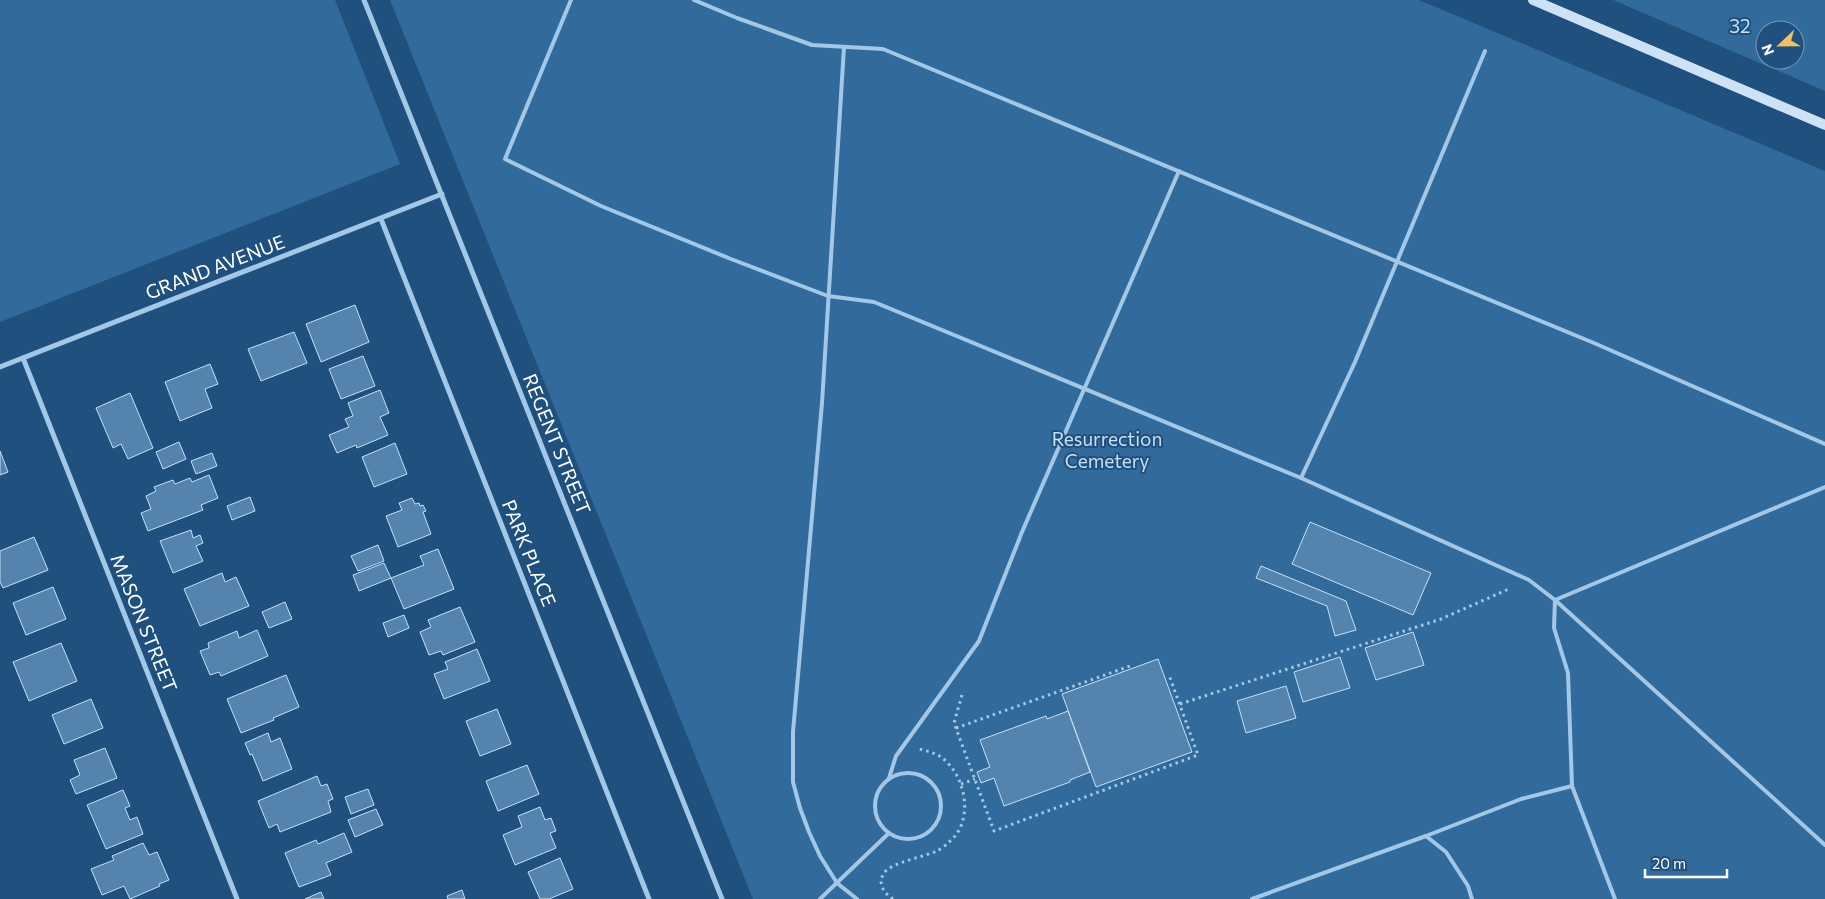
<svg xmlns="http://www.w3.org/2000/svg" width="1825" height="899" font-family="Commissioner,sans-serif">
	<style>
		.green { fill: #326a9c; fill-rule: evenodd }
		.building { fill: #5483ad; stroke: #c6e0f6 }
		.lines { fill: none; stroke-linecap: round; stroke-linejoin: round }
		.path { stroke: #a3c7e7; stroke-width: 3; stroke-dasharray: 2.5 4; stroke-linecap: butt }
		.lane { stroke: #a3c7e7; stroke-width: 4 }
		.street { stroke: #a3c7e7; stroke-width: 5 }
		.secondary { stroke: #cde2f6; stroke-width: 10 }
		.labels { text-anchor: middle; stroke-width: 4; stroke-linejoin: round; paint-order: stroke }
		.park-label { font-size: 19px; fill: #c6e0f6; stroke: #1f507e }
		.street-label { font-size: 19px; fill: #fff; stroke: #1f507e }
	</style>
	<rect width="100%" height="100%" fill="#1f507e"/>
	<!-- green -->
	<g class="green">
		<path d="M0 0H335L400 164 0 322Z"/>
		<path d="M390 0H1419L1825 171V899H753Z"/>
		<path d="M1613 0H1825V91ZM1765 30H1795V60H1765Z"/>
	</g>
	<!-- building -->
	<g class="building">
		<path d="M355 305 369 342 321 362 306 324Z"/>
		<path d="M294 332 307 363 261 381 248 349Z"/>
		<path d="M363 356 375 386 341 399 329 369Z"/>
		<path d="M210 364 218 384 205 389 212 408 180 421 165 382Z"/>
		<path d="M380 390 389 413 380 417 388 435 357 448 356 445 337 453 329 435 349 427 345 419 353 416 348 403Z"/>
		<path d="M130 393 153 448 128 459 121 444 113 448 96 408Z"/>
		<path d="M179 442 186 459 163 469 156 452Z"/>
		<path d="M395 443 407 474 374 487 362 457Z"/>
		<path d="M0 451 8 472 0 475Z"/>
		<path d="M212 453 217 466 196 474 191 461Z"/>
		<path d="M209 475 218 498 201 505 203 510 148 531 141 513 151 509 146 496 156 491 154 487 173 480 175 484 190 478 192 482Z"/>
		<path d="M250 497 255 511 232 520 227 506Z"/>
		<path d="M412 498 415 504 419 503 420 506 423 505 426 511 423 512 431 534 398 547 386 516 402 510 399 503Z"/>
		<path d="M1310 522 1431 573 1413 615 1292 564Z"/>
		<path d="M191 530 193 538 200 535 203 543 196 546 203 561 173 573 160 541Z"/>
		<path d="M34 537 48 570 3 588 0 582V551Z"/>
		<path d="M378 545 384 561 358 571 351 556Z"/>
		<path d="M438 549 454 589 404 609 391 578 424 565 420 556Z"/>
		<path d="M384 563 391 578 359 591 353 575Z"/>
		<path d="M1261 566 1346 601 1356 630 1335 636 1327 606 1256 578Z"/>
		<path d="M222 573 225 582 236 577 249 606 200 626 184 589Z"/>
		<path d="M53 587 66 619 26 635 13 603Z"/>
		<path d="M285 602 292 619 269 628 262 612Z"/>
		<path d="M460 607 475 642 443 655 441 651 429 655 420 632 431 627 428 620Z"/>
		<path d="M404 615 409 628 388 637 383 623Z"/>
		<path d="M257 630 268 656 221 676 219 672 210 675 200 651 209 648 208 643 237 631 239 638Z"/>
		<path d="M1413 632 1424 665 1376 680 1365 648Z"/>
		<path d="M61 643 77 681 29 701 13 662Z"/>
		<path d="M477 649 490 681 444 699 434 674 448 669 445 662Z"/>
		<path d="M1340 657 1350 688 1303 702 1294 672Z"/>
		<path d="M1158 659 1192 752 1096 787 1062 694Z"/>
		<path d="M286 675 299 707 273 718 274 720 241 733 227 699Z"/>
		<path d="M1286 686 1296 718 1246 733 1237 701Z"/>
		<path d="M91 699 103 728 64 744 52 715Z"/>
		<path d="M497 709 511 744 480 756 466 721Z"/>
		<path d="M1068 711 1090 772 1070 780V782L1004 806 994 778 981 783 977 772 990 767 980 740 1046 716 1047 719Z"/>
		<path d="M268 733 271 742 280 738 292 769 263 781 252 754 250 755 245 743Z"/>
		<path d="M105 748 117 778 76 794 70 780 80 775 74 760Z"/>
		<path d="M527 765 539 794 498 811 486 781Z"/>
		<path d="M317 776 321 786 327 784 333 799 328 801 331 812 280 832 277 824 269 828 258 801Z"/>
		<path d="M368 789 374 805 351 814 345 797Z"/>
		<path d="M123 790 130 806 125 808 130 820 137 817 143 834 106 849 87 805Z"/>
		<path d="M540 807 545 820 551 818 556 831 550 833 556 848 515 865 503 835 522 827 518 816Z"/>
		<path d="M376 809 383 825 355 837 348 820Z"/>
		<path d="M344 833 352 852 326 863 331 875 299 887 285 853 316 840 318 844Z"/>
		<path d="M143 843 149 855 157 852 169 880 159 884 160 886 130 899 124 886 102 895 91 869 114 860 112 856Z"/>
		<path d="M560 858 573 889 549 899H540L528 872Z"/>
		<path d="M462 890 465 899H448L447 896Z"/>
		<path d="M321 892 324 899H305Z"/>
	</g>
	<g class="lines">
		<!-- path -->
		<g class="path">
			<path d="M962 695 954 723 994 831 1198 755 1169 675"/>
			<path d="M1180 704 1441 619 1509 589"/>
			<path d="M956 728 1130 666"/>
			<path d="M961 784 975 779"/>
			<path d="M893 899C884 893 877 884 884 873 892 862 924 857 937 851 941 849 946 845 949 842 975 821 966 775 941 757 935 753 927 751 919 749"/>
		</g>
		<!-- lane -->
		<g class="lane">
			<path d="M571 0 505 159 601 206 731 259 828 296 874 302 1301 478 1529 580 1555 600 1825 845"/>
			<path d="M694 0 737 18 812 45 883 49 1594 343 1825 444"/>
			<path d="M844 47 822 403 793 732V782L800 808 809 832 820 856 837 883 857 899"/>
			<path d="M1301 478 1355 362 1485 51"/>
			<circle cx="908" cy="806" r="33"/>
			<path d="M889 778 896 756 979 641 1022 532 1179 171"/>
			<path d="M1572 786 1615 899"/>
			<path d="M1426 836 1446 852 1468 886 1472 899"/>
			<path d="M820 899 889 833"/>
			<path d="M1252 899 1426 836 1521 799 1572 786 1568 673 1554 628 1555 600 1825 487"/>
		</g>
		<!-- street -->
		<g class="street">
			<path d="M364 0 722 899"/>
			<path d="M381 219 649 899"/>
			<path d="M23 358 237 899"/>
			<path d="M0 367 442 194"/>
		</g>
		<!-- secondary -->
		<path class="secondary" d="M1533 0 1825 125"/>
	</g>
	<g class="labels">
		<!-- park labels -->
		<g class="park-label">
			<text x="1740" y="33">32</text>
			<text x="1107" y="446">Resurrection<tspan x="1107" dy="22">Cemetery</tspan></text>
		</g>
		<!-- street labels -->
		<g class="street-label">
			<text transform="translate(215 267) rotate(-21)" y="7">GRAND AVENUE</text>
			<text transform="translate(557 444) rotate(68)" y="7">REGENT STREET</text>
			<text transform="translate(529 553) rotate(68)" y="7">PARK PLACE</text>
			<text transform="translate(144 623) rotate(68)" y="7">MASON STREET</text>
		</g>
	</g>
	<!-- north arrow -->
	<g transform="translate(1780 45) rotate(248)"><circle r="24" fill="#1f507e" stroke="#7996b2"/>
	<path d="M0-4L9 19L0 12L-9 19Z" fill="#f5bf63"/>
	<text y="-8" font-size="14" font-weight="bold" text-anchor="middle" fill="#ffffff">N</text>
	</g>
	<!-- scale -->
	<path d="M1645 869v8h82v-8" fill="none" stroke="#ffffff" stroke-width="2.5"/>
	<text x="1652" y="869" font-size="15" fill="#ffffff" stroke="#1f507e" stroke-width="4" paint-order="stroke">20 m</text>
</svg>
